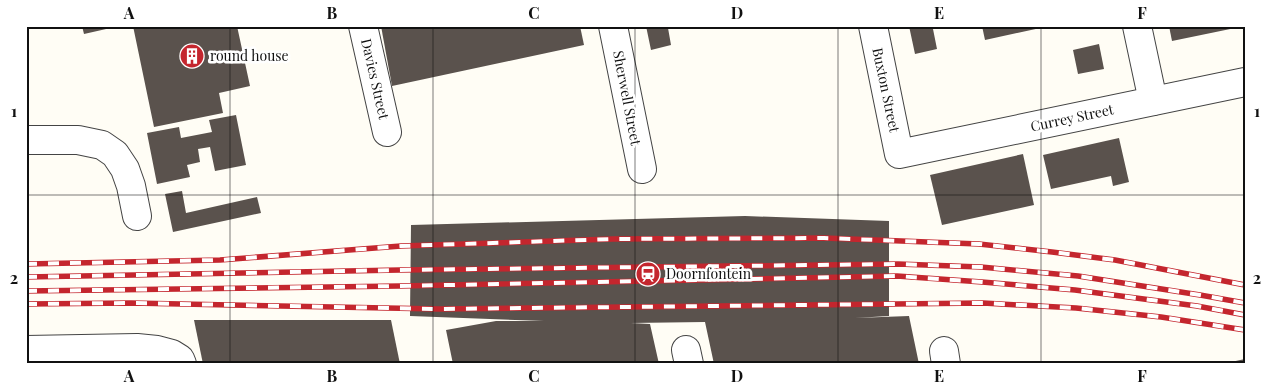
<svg xmlns="http://www.w3.org/2000/svg" width="1271" height="390" font-family="'Playfair Display',serif">
	<style>
		.building { fill: #5a524d }
		.lines { fill: none; stroke-linecap: round; stroke-linejoin: round }
		.minor-casing { stroke: #444; stroke-width: 30 }
		.minor { stroke: #fff; stroke-width: 28 }
		.rail-casing { stroke: #c4262e; stroke-width: 5.5 }
		.rail { stroke: #fff; stroke-width: 4; stroke-dasharray: 11; stroke-linecap: butt }
		.grid { fill: none; stroke: #111; stroke-width: 1; stroke-opacity: 0.55 }
		.labels { text-anchor: middle; stroke-width: 5; stroke-linejoin: round; paint-order: stroke }
		.poi-label { font-size: 14px; fill: #111; stroke: #fff; text-anchor: start }
		.street-label { font-size: 14px; fill: #111; stroke: #fff }
		.neatline { fill: none; stroke: #111; stroke-width: 2 }
		.grid-label { font-size: 16px; text-anchor: middle; font-weight: bold; fill: #111 }
	</style>
	<rect width="100%" height="100%" fill="#fffdf5"/>
	<!-- building -->
	<g class="building">
		<path d="M82 26H115V27L84 34Z"/>
		<path d="M133 26H237L250 86 219 93 223 113 154 127Z"/>
		<path d="M381 26H580L584 45 392 86Z"/>
		<path d="M646 26H673L668 28 671 45 651 50Z"/>
		<path d="M909 26H943L933 29 937 49 915 54Z"/>
		<path d="M982 26H1045V27L985 40Z"/>
		<path d="M1169 26H1240V27L1172 41Z"/>
		<path d="M1099 44 1104 69 1078 74 1073 50Z"/>
		<path d="M236 115 246 165 215 171 210 147 198 149 200 162 187 165 190 177 157 184 147 133 179 127 181 138 212 132 209 120Z"/>
		<path d="M1119 138 1129 182 1113 186 1111 176 1051 189 1043 155Z"/>
		<path d="M1023 154 1034 205 942 225 930 175Z"/>
		<path d="M182 191 186 213 257 197 261 213 173 232 165 194Z"/>
		<path d="M745 216 889 221V316L855 318 909 316 919 364H714L705 322 631 323 650 324 659 364H453L446 330 496 321H544L410 316 411 225Z"/>
		<path d="M194 320H391L400 364H203Z"/>
		<path d="M1245 359V364H1231V362Z"/>
	</g>
	<g class="lines">
		<defs>
			<g id="minor">
				<path d="M363 26 387 132"/>
				<path d="M613 26 642 169"/>
				<path d="M873 26 899 154 1245 82"/>
				<path d="M1137 26 1153 101"/>
				<path d="M26 140H78L102 145 115 154 125 169 131 186 137 216"/>
				<path d="M26 350 137 348 157 350 172 354 180 359 182 364"/>
				<path d="M686 350 689 364"/>
				<path d="M944 351 946 364"/>
			</g>
		</defs>
		<!-- minor casing -->
		<use href="#minor" class="minor-casing"/>
		<!-- minor -->
		<use href="#minor" class="minor"/>
		<defs>
			<g id="rail">
				<path d="M26 264 220 260 401 246 613 239 824 238 979 244 1052 252 1115 260 1245 285"/>
				<path d="M26 277 400 270 898 264 981 267 1078 276 1200 295 1245 303"/>
				<path d="M26 291 400 286 897 276 982 282 1075 290 1197 306 1245 315"/>
				<path d="M26 304 131 303 439 309 983 303 1076 308 1161 317 1245 330"/>
			</g>
		</defs>
		<!-- rail casing -->
		<use href="#rail" class="rail-casing"/>
		<!-- rail -->
		<use href="#rail" class="rail"/>
	</g>
	<!-- grid -->
	<path class="grid" d="M230 26V364M433 26V364M635 26V364M838 26V364M1041 26V364M26 195H1245"/>
	<!-- icons -->
	<defs>
		<symbol id="building-disc" viewBox="-11 -11 22 22"><circle r="9.5" fill="#c4262e" stroke="#fff"/><path d="M-4-6H4V6H1V3H-1V6H-4ZM-2.5-4.3h1.7v1.8h-1.7ZM.8-4.3h1.7v1.8H.8ZM-2.5-1h1.7V.8h-1.7ZM.8-1h1.7V.8H.8Z" fill="#fff"/></symbol>
		<symbol id="station-disc" viewBox="-11 -11 22 22"><circle r="9.5" fill="#c4262e" stroke="#fff"/><path d="M-3-6H3Q5-6 5-4V2Q5 4 3 4L4.5 6H3L1.5 4h-3L-3 6H-4.5L-3 4Q-5 4-5 2V-4Q-5-6-3-6ZM-3.5-4v3h7v-3ZM-3.5 1v1.5H-2V1ZM2 1v1.5H3.5V1Z" fill="#fff"/></symbol>
	</defs>
	<g fill-rule="evenodd">
		<use href="#building-disc" x="178" y="42" width="28" height="28"/>
		<use href="#station-disc" x="634" y="260" width="28" height="28"/>
	</g>
	<g class="labels">
		<!-- poi labels -->
		<g class="poi-label">
			<text x="210" y="61">round house</text>
			<text x="666" y="279">Doornfontein</text>
		</g>
		<!-- street labels -->
		<g class="street-label">
			<text transform="translate(375 79) rotate(77)" y="5">Davies Street</text>
			<text transform="translate(886 90) rotate(78)" y="5">Buxton Street</text>
			<text transform="translate(627 98) rotate(79)" y="5">Sherwell Street</text>
			<text transform="translate(1072 118) rotate(-12)" y="5">Currey Street</text>
		</g>
	</g>
	<!-- border -->
	<rect width="1271" height="390" fill="none" stroke="#ffffff" stroke-width="55"/>
	<rect x="28" y="28" width="1216" height="334" class="neatline"/>
	<g class="grid-label">
		<text x="129" y="19">A</text>
		<text x="332" y="19">B</text>
		<text x="534" y="19">C</text>
		<text x="737" y="19">D</text>
		<text x="939" y="19">E</text>
		<text x="1142" y="19">F</text>
		<text x="14" y="117">1</text>
		<text x="1257" y="117">1</text>
		<text x="14" y="284">2</text>
		<text x="1257" y="284">2</text>
		<text x="129" y="382">A</text>
		<text x="332" y="382">B</text>
		<text x="534" y="382">C</text>
		<text x="737" y="382">D</text>
		<text x="939" y="382">E</text>
		<text x="1142" y="382">F</text>
	</g>
</svg>
